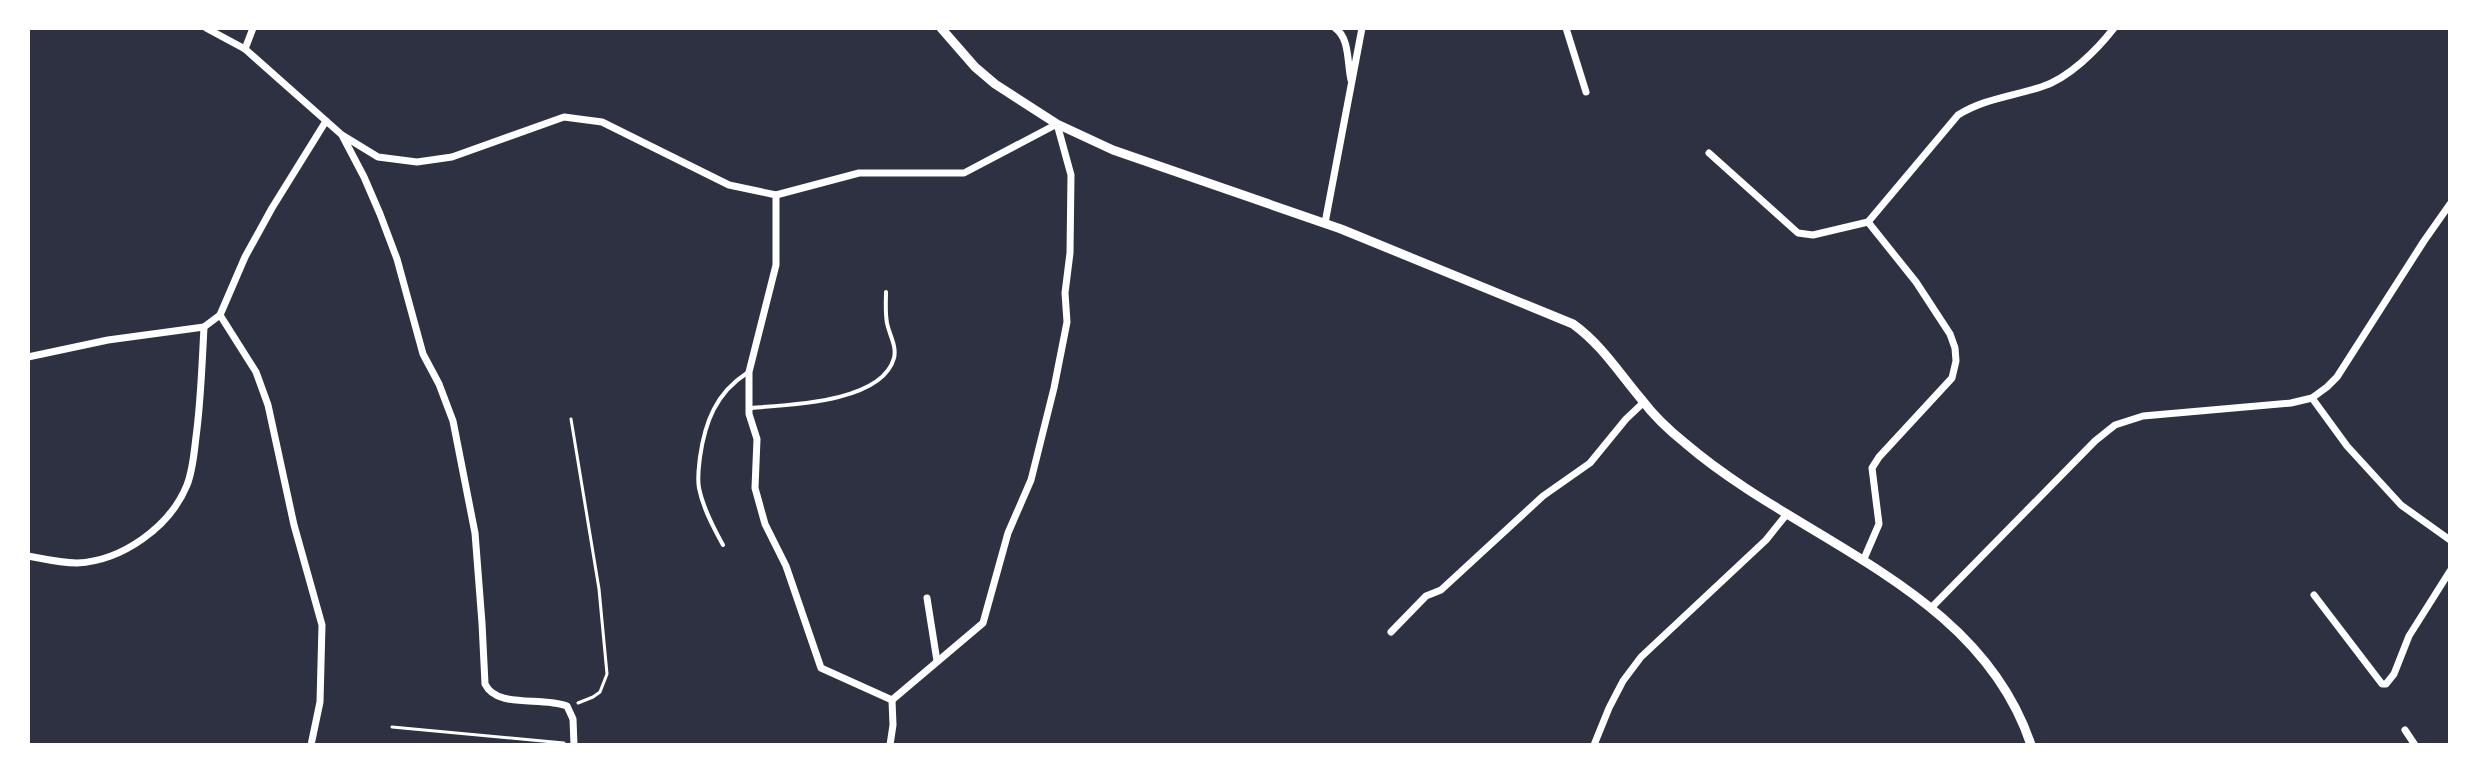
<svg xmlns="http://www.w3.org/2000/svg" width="2478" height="773" font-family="Roboto,sans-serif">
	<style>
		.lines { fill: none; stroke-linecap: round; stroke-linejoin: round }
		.path { stroke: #fff; stroke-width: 3 }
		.service { stroke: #fff; stroke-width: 4 }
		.minor { stroke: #fff; stroke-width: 7 }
		.tertiary { stroke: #fff; stroke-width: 9 }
	</style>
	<rect width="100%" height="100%" fill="#2d3142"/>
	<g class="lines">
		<!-- path -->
		<g class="path">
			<path d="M571 419 599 589 607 674 600 692 593 697 578 703"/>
			<path d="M392 727 564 743"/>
		</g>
		<!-- service -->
		<g class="service">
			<path d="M749 408C787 405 882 403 894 358 897 346 889 334 887 323 885 312 886 302 886 292"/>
			<path d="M723 545C713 527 703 508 699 488 697 477 699 467 700 457 705 422 716 393 747 373"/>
		</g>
		<!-- minor -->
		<g class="minor">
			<path d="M206 28 245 49 342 135 378 157 417 162 452 157 564 117 602 122 729 185 776 195 859 173H964L1057 124 1071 175 1070 253 1065 293 1067 322 1054 388 1031 480 1008 533 983 623 892 700"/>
			<path d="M1335 28C1350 38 1347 63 1351 80"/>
			<path d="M1566 28 1586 92"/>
			<path d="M245 49 253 28"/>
			<path d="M343 137 364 177 380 214 397 259 423 354 439 384 453 421 475 533 482 623 485 684C497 709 541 696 567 706L573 719 574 745"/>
			<path d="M1709 153 1798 233 1813 235 1868 222 1958 115C1983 99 2013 96 2041 87 2068 79 2097 50 2114 28"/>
			<path d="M776 195V265L749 372V414L757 439 755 488 765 524 786 566 821 668 892 700"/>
			<path d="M1325 223 1362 28"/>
			<path d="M220 315 256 372 268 405 294 525 322 625 320 702 311 745"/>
			<path d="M28 357 108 340 204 327 220 315 245 257 272 208 326 121"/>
			<path d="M2312 398 2347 446 2401 505 2450 540"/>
			<path d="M28 556C44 559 60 563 77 563 122 561 170 527 187 485 193 470 194 453 196 437 201 400 202 364 204 327"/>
			<path d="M1863 561 1879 524 1872 468 1879 457 1952 378 1956 361 1955 348 1950 334 1916 282 1868 222"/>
			<path d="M2314 595 2382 684H2386L2394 674 2409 636 2450 571"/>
			<path d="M927 598 937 661"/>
			<path d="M1931 608 2095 441 2115 425 2143 416 2291 403 2312 398 2327 387 2337 377 2424 241 2450 204"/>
			<path d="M1391 632 1426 596 1441 590 1543 496 1590 463 1626 419 1643 403"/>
			<path d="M2405 730 2415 745"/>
			<path d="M890 745 893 725 892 700"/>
			<path d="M1594 745 1609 708 1623 681 1641 657 1766 540 1786 515"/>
		</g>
		<!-- tertiary -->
		<path class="tertiary" d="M941 28 975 67 995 84 1057 124 1113 150 1341 229 1573 324C1602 345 1619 373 1642 400 1654 416 1670 431 1685 443 1800 542 1979 588 2031 745"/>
	</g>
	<!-- border -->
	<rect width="2478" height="773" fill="none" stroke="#ffffff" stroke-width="60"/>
</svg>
